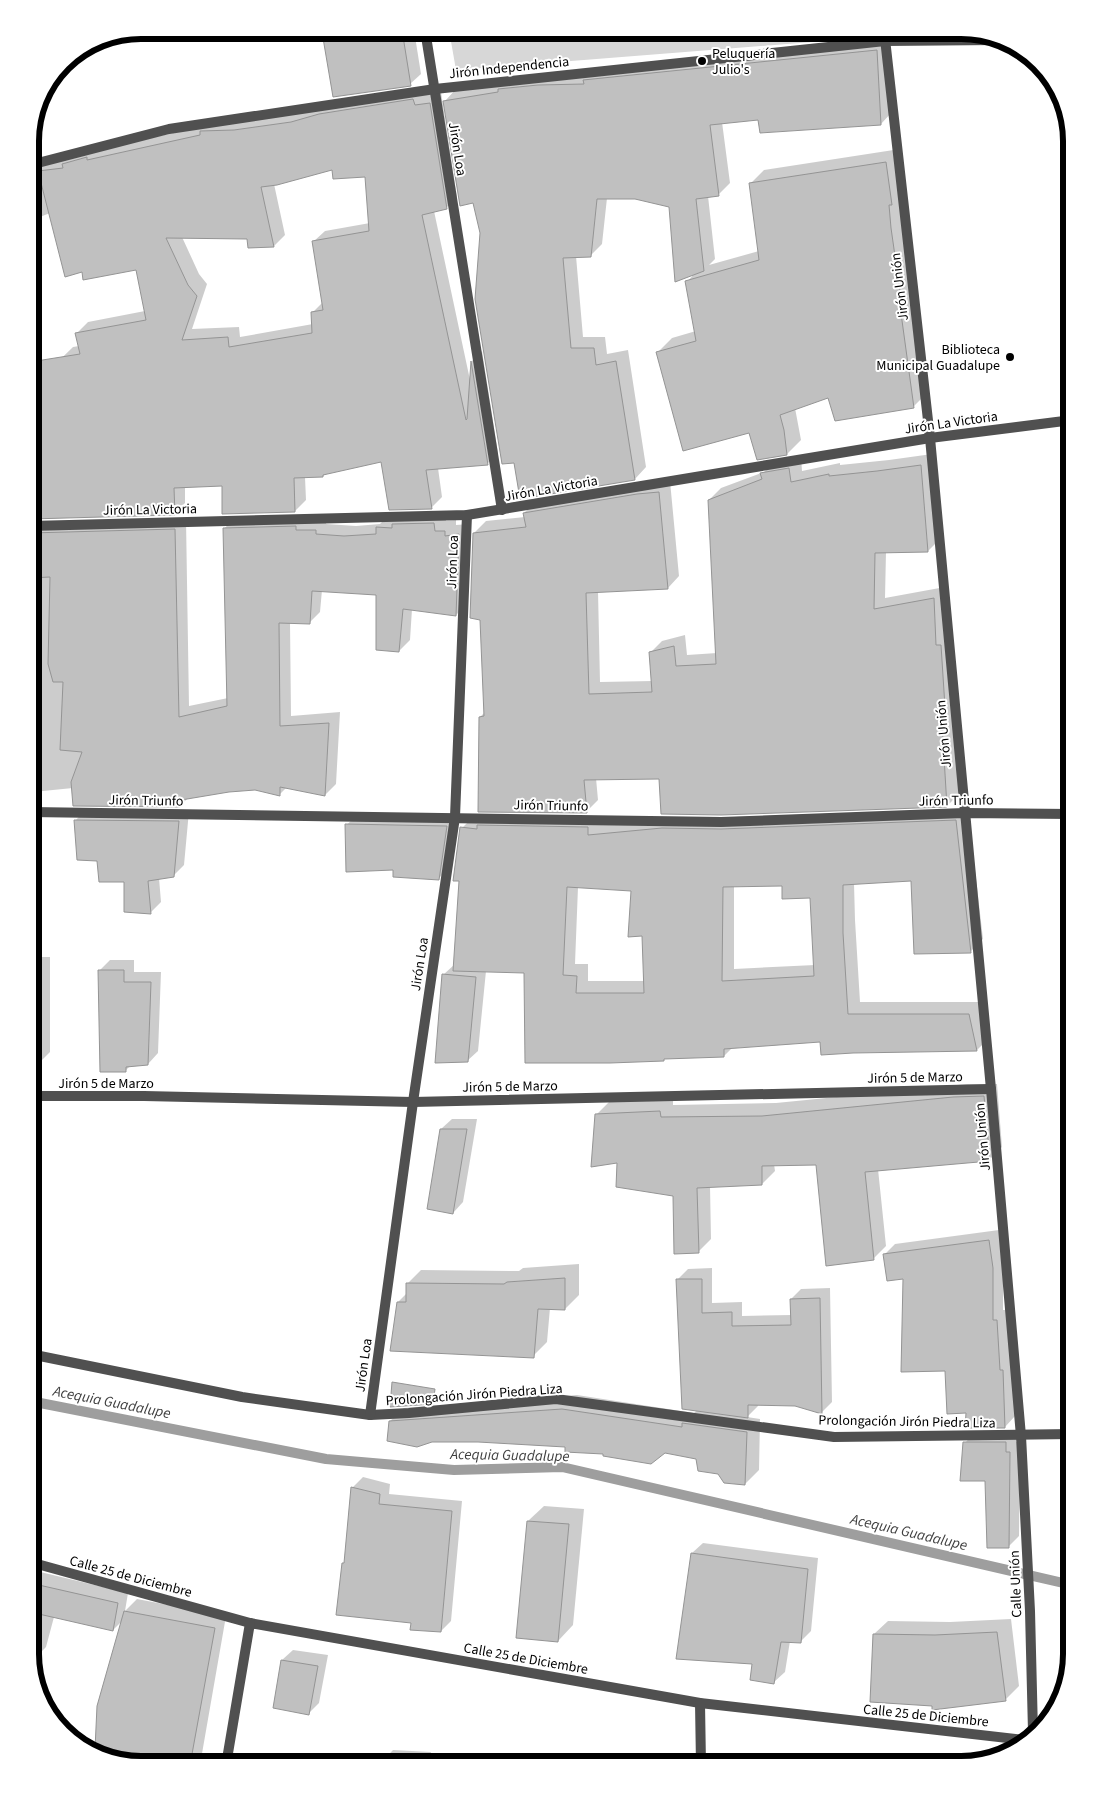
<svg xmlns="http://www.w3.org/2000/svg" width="1102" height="1795" font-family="'Source Sans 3',sans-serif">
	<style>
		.green { fill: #d7d7d7 }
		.shadow { fill: #0003; fill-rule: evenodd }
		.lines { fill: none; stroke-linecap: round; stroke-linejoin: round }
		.stream { stroke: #9e9e9e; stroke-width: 10 }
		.building { fill: #c0c0c0; stroke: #949494; fill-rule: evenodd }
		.minor { stroke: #505050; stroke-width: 10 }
		.tertiary { stroke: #505050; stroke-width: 10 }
		.poi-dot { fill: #000; stroke: #fff; stroke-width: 2 }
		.labels { text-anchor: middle; stroke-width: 4; stroke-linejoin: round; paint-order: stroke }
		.poi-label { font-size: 14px; fill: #000; stroke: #fff; text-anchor: start }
		.street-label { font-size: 14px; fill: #000; stroke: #fff }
		.water-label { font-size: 15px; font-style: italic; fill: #3f3f3f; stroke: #fff }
		.rim { fill: none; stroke: #000; stroke-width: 6 }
	</style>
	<rect width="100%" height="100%" fill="#fff"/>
	<!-- green -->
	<path class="green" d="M449 30H874L875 37 456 70Z"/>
	<!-- shadow -->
	<g class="shadow">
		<path d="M333 30H414L421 74 410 84 325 39Z"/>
		<path d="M889 39 892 112 881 124 759 118 722 122 730 183 718 195 708 196 715 259 709 265 759 251 750 184 764 170 900 149 927 393 913 407 829 397 795 408 801 440 787 454 750 431 658 352 672 338 696 331 687 282 695 273 670 206 635 198H607L602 244 590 256H576L583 337H605L607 354 628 350 646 467 635 479 481 233 474 201 445 101 456 89Z"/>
		<path d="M441 92 457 197 446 208 434 211 470 380 472 361 482 351 498 453 487 464 438 468 442 497 431 508 382 461 327 473 323 476 305 477 306 500 295 511 223 485 185 486V503L174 514 33 518 42 522 186 519 189 706 228 698 224 529 235 517 327 519 326 524 356 526 380 524 388 516 445 512 446 521 456 520V525L470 524 467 604 456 615 412 609 410 640 399 651 377 594 322 590 320 612 309 623 290 622 291 716 340 712 336 784 325 795 287 787 280 794 255 788 229 790 188 798 180 806 73 788 33 792 30 831V389L73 347 79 346 77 333 88 322 145 311 137 269 50 213 30 221V169L50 161 208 125ZM333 169 366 176 370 223 325 231 313 242 323 302 312 313 313 324 240 337 239 327 192 329 207 284 199 274 182 237 248 238 274 246 285 235 274 184Z"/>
		<path d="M932 454 940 539 928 551 886 552 885 598 945 587 959 794 947 806 660 777 596 778 598 800 586 812 480 717 485 712 481 619 474 533 486 521 525 517 524 513 536 501 670 481 679 576 668 588 598 591 600 682 652 681 650 653 662 641 685 635 687 655 717 653 709 500 721 488 764 472 774 462 801 457 802 471 840 463V465L889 460Z"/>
		<path d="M86 809 189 811 184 865 174 875 159 878 161 902 150 913 126 881 98 860 79 859 76 820Z"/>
		<path d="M968 809 983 939 971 951 912 880 854 883 855 920 860 1002H981L989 1038 977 1050 853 1052 821 1041 733 1047 724 1056 666 1057 664 1059 526 972 486 971 478 1051 467 1061 443 975 455 964 462 828 474 816 734 817ZM783 884 811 897 815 965 734 969V885ZM578 887 632 890 643 935 645 981H588V964H575Z"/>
		<path d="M355 816 455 818 447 870 438 879 394 869 347 825Z"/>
		<path d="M30 957H50V1052L39 1063H30Z"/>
		<path d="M110 960H134V972H161L158 1053 148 1064 131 1065 126 1070 99 971Z"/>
		<path d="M967 1084H997L1002 1147 989 1160 878 1169 886 1246 873 1259 817 1164H774L775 1171 762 1184 710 1186 711 1239 698 1252 674 1195 619 1161 596 1115 609 1102 673 1099V1105L776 1103Z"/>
		<path d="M452 1119H477L463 1202 453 1213 441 1129Z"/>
		<path d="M999 1230 1003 1256V1310H1007L1015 1416 1005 1427 967 1412 946 1370 904 1278 884 1255 895 1244Z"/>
		<path d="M579 1264V1295L565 1309 550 1308 547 1342 533 1356 398 1302 407 1293V1284L421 1270 519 1271 523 1268Z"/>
		<path d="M712 1268V1303L742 1302V1316L792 1315 791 1299 801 1289 830 1288 832 1402 822 1412 795 1404H758V1406L747 1417 760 1419 759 1470 745 1484 719 1473 697 1458 664 1451 604 1453 567 1446 390 1421 404 1408 577 1395 694 1413 697 1410 677 1280 688 1269Z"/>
		<path d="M975 1432H1016V1442H1020L1019 1536 1008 1547 986 1480 965 1443Z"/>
		<path d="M363 1477 390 1484 389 1494 462 1501 451 1621 441 1631 412 1622 343 1564 346 1561 352 1488Z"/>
		<path d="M544 1506 584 1509 573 1625 558 1641 528 1521Z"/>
		<path d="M703 1543 818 1558 811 1631 800 1642 790 1641 785 1672 774 1682 754 1663 692 1553Z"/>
		<path d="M32 1570 128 1593 125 1611 137 1599 226 1616 200 1765H134L100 1753 122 1621 113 1630 54 1617 46 1647 36 1657 31 1656 30 1572Z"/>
		<path d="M1011 1619 1019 1686 1005 1700 933 1705 874 1634 888 1621 950 1622Z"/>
		<path d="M293 1650 328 1655 319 1703 309 1713 274 1707 282 1660Z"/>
		<path d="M393 1750 431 1752 428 1765H379Z"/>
	</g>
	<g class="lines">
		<!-- stream -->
		<path class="stream" d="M30 1401 326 1459 454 1470 562 1467 1072 1585"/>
	</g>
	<!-- building -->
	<g class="building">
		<path d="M374 30H402L411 86 333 97 323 38Z"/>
		<path d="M877 50 881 125 760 133 758 120 710 125 719 196 696 199 704 271 675 282 669 207 635 199H597L591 257 563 258 571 348H594L596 365 616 361 635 480 520 499 514 463 502 464 475 299 480 233 473 203 460 206 443 101 498 92V89L538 85 584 84 583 80Z"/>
		<path d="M413 99 415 105 430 103 447 209 422 215 466 420 467 419 471 361 488 465 426 470 432 509 389 510 381 462 323 475V477L294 478 295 512 222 514V486L174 488 175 515 30 519V362L80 354 75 333 146 320 136 270 83 280 82 272 65 277 38 171 63 168 62 164 87 157V160L200 135V131L234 130 291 122 319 114ZM332 170 333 179 365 177 369 231 312 241 323 310 311 312 312 333 229 347 228 337 182 340 197 296 188 285 166 238 247 239 248 248 274 247 261 187 277 185Z"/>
		<path d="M886 162 892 205H889L891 228 902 305 900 306 914 408 835 421 828 398 780 415 784 430 787 455 757 460 749 433 683 451 656 352 696 341 685 281 759 260 749 183Z"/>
		<path d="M921 465 928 552 875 553 874 609 934 598 936 645H941L945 707H941L947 807 721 815 661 814 659 779 584 780 587 813 478 812 479 717 484 716 480 620 470 618 473 533 526 527 523 513 637 494 659 492 668 589 586 593 589 694 652 692 649 652 674 646 676 666 716 664 708 500 762 479 760 473 789 468 791 482 829 474V476L877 471Z"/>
		<path d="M434 523 435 531H445V536L459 534 456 616 403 609 399 652 376 650V595L312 591 310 624 279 623 280 726 329 723 325 796 280 787V796L255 790 229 792 181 800 180 807 73 806 71 782 82 752 60 750 63 682H53L48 664 50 577 30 578V533L175 529 179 717 227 706 223 528 296 526V530H316V534L344 536 376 534V527L392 528V524Z"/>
		<path d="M74 820 179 821 174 877 148 881 151 914 124 912V882H99L97 861 77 860Z"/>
		<path d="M956 820 971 953 914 954 911 881 843 885V933L848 1014H969L977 1051 853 1053 821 1055 820 1042 724 1049V1057L664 1059V1061L610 1063H525L524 973 453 971 459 881H453L460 827 477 829V825L588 827V835L662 828 721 829ZM782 886V899L810 898 814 976 722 981 723 887ZM567 887 631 891 628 937 642 936 644 993H576L577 976 563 975Z"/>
		<path d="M345 824 447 826 439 880 393 877V870L346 872Z"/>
		<path d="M98 970H124V982H151L148 1065 126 1067V1072H100Z"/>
		<path d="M442 974 476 977 468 1062 435 1063Z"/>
		<path d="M984 1096 990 1161 865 1172 874 1260 826 1266 816 1165 762 1166V1185L697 1188 699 1253 674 1254 673 1196 616 1187 617 1163 591 1167 595 1114 660 1111 661 1117 762 1116 953 1097Z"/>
		<path d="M440 1129H467L453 1214 427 1209Z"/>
		<path d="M989 1240 993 1268V1320H997L1000 1370H1003L1005 1428H965L966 1413 947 1414 945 1371 901 1372 903 1279 887 1281 883 1254Z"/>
		<path d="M565 1278V1310L538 1309 534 1358 390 1351 397 1302H406V1283L504 1284 507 1282Z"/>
		<path d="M676 1279H702V1313L732 1312V1326L791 1325 790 1299 820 1298 822 1414 795 1406 748 1405V1418L682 1409Z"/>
		<path d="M392 1382 435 1389 433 1404 390 1407Z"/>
		<path d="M562 1409 682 1427V1423L747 1432 745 1485 724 1483 718 1474 698 1471 696 1459 665 1453 651 1464 603 1456V1454L565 1452V1447L478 1442H432L417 1447 387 1441 389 1421Z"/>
		<path d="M963 1442H1006V1452H1010L1009 1548H987L985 1481H960Z"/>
		<path d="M351 1487 380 1494 379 1504 452 1511 441 1632 410 1630 411 1623 336 1615 342 1563H344Z"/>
		<path d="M527 1521 569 1524 558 1642 516 1638Z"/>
		<path d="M691 1553 808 1569 801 1643 781 1642 774 1684 750 1680 752 1664 676 1659Z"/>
		<path d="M30 1583 118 1603 113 1631 30 1612Z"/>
		<path d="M124 1611 215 1628 190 1765H171L95 1749 97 1706Z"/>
		<path d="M997 1632 1006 1701 932 1710V1706L870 1702 873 1634 935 1635Z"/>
		<path d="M281 1660 318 1666 309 1715 273 1708Z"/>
	</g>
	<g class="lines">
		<!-- minor -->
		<g class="minor">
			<path d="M425 30 502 510"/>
			<path d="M884 30 930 438 991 1089 1021 1436 1030 1611 1033 1732"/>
			<path d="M30 812 721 822 964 813 1072 814"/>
			<path d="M30 1096H144L413 1102 991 1089"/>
			<path d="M30 1354 242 1397 370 1415 409 1413 556 1399 834 1437 1072 1434"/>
			<path d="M370 1415 413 1102 455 817 467 515"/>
			<path d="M30 1562 250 1623 700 1703 1024 1740"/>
			<path d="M700 1703 701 1765"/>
			<path d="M226 1765 250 1623"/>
		</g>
		<!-- tertiary -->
		<g class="tertiary">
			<path d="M30 165 169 129 435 89 885 41 997 40"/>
			<path d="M30 526 467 515 930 438 1072 420"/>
		</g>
	</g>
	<!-- markers -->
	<g class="poi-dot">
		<circle cx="702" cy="61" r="5"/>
		<circle cx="1010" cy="357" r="5"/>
	</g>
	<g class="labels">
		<!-- poi labels -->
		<g class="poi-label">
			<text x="712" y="58">Peluquería<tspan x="712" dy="16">Julio's</tspan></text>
			<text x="1000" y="354" text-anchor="end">Biblioteca<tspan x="1000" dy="16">Municipal Guadalupe</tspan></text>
		</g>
		<!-- street labels -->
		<g class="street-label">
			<text transform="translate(509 67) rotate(-6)" y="5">Jirón Independencia</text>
			<text transform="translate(458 149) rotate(81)" y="5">Jirón Loa</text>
			<text transform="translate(899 287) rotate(-97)" y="5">Jirón Unión</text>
			<text transform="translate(951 422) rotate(-8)" y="5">Jirón La Victoria</text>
			<text transform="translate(551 488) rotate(-10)" y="5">Jirón La Victoria</text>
			<text transform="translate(150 509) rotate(-1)" y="5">Jirón La Victoria</text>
			<text transform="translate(452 562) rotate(-88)" y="5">Jirón Loa</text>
			<text transform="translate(943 734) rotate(-95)" y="5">Jirón Unión</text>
			<text transform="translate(146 800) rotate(1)" y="5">Jirón Triunfo</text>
			<text transform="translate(956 800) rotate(-1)" y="5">Jirón Triunfo</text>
			<text transform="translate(551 805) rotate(1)" y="5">Jirón Triunfo</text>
			<text transform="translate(419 964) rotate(-81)" y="5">Jirón Loa</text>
			<text transform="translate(915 1077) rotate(-1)" y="5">Jirón 5 de Marzo</text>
			<text x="106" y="1088">Jirón 5 de Marzo</text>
			<text transform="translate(510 1086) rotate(-1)" y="5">Jirón 5 de Marzo</text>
			<text transform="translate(982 1137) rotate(-95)" y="5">Jirón Unión</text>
			<text transform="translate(363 1365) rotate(-82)" y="5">Jirón Loa</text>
			<text transform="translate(474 1394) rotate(-4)" y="5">Prolongación Jirón Piedra Liza</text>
			<text transform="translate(907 1421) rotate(1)" y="5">Prolongación Jirón Piedra Liza</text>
			<text transform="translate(131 1576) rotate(15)" y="5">Calle 25 de Diciembre</text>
			<text transform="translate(1015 1584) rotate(-92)" y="5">Calle Unión</text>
			<text transform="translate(526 1658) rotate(10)" y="5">Calle 25 de Diciembre</text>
			<text transform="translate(926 1715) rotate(6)" y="5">Calle 25 de Diciembre</text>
		</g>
		<!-- water labels -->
		<g class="water-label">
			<text transform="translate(112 1402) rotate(11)" y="5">Acequia Guadalupe</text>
			<text transform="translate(510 1455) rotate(1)" y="5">Acequia Guadalupe</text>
			<text transform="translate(909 1532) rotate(13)" y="5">Acequia Guadalupe</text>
		</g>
	</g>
	<!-- crop -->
	<path d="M0 0H1102V1795H0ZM141 39H961A102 102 0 0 1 1063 141V1654A102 102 0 0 1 961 1756H141A102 102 0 0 1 39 1654V141A102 102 0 0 1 141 39Z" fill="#fff" fill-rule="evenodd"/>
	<path class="rim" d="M141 39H961A102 102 0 0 1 1063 141V1654A102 102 0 0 1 961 1756H141A102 102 0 0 1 39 1654V141A102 102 0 0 1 141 39Z"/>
</svg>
